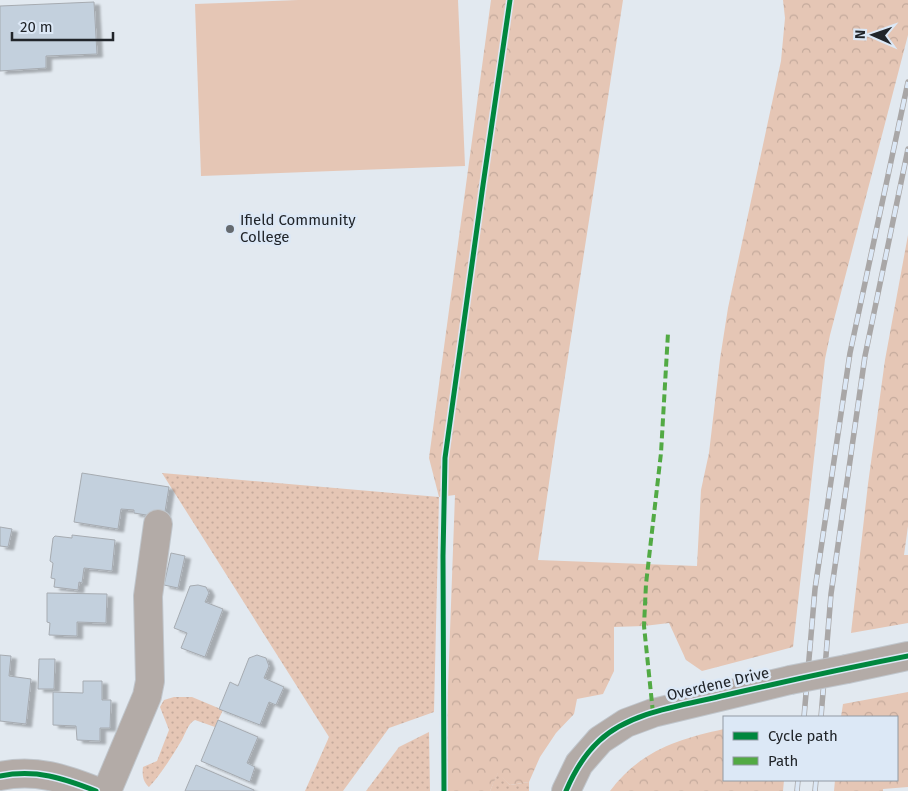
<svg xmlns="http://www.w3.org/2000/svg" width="908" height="791" font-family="'Fira Sans',sans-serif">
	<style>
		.grass { fill: url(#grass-dots) }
		.forest { fill: url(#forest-crowns) }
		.garden { fill: #e5c6b5 }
		.building { fill: #c3d0dd; stroke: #a6abb1; filter: url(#shadow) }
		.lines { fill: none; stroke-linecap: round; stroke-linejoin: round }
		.minor-casing { stroke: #c0c6cc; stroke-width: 30 }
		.minor { stroke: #b3aba7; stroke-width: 28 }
		.rail-casing { stroke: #a9a7a7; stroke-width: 5.5 }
		.rail { stroke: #dce8f6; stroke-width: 4; stroke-dasharray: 11; stroke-linecap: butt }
		.minor-bridge-casing { stroke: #c0c6cc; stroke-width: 30; stroke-linecap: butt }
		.minor-bridge { stroke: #b3aba7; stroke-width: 28 }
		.quiet { stroke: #52aa44; stroke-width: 4; stroke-dasharray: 8 4; stroke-linecap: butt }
		.cycleway-casing { stroke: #dce8f6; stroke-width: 8 }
		.cycleway { stroke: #00873e; stroke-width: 5 }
		.poi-dot { fill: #656a6f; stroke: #dce8f6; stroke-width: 2 }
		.labels { text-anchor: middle; stroke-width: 5; stroke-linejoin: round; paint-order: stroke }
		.poi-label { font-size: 15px; fill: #21252a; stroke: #dce8f6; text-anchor: start }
		.street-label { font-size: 15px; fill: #21252a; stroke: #dce8f6 }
	</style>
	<defs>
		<pattern id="grass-dots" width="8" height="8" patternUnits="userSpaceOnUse" patternTransform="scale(1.25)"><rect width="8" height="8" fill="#e5c6b5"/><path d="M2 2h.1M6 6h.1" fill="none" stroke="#c4aa9c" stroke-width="1.8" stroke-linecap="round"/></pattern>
		<pattern id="forest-crowns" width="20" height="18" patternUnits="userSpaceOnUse" patternTransform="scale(1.25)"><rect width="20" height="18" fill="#e5c6b5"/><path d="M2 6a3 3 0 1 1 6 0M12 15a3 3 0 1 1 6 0" fill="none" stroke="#c4aa9c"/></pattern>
		<filter id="shadow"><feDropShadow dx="5.5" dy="3" stdDeviation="1" flood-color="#0004"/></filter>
	</defs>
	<rect width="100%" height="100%" fill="#e2e9f0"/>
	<!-- grass -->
	<g class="grass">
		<path d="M162 473 439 497 434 712 389 728 343 791H305L329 737Z"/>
		<path d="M174 697H192L223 710 215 727 195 720C187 724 185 736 180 743 171 758 161 774 149 787 143 782 142 775 143 767L157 761 169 730 160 707 164 700Z"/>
		<path d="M429 732 430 791H366L399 747Z"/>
		<path d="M498 772 510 785 529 782V791H490Z"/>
	</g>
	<!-- forest -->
	<g class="forest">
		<path d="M491 0H623L555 441 538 560 697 566 701 490 709 453 720 359 728 308 781 61 785 18 783 0H908V35L830 335 825 359 793 647 702 671 686 660 669 623 644 626 614 627V671L603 694 577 699 574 714 556 733 540 757 529 782 510 785 498 773 490 791H447V714L455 495 439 497 429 458Z"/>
		<path d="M908 235V526L904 555H908V623L851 633 868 484 885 360Z"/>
		<path d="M908 692V787L883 789V791H834L835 780H897V717H841L843 704Z"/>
		<path d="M724 729V780H784L783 791H610C640 751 678 739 724 729Z"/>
	</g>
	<!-- garden -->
	<path class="garden" d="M298 0H458L465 166 201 176 195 4Z"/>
	<!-- building -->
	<g class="building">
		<path d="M94 2 97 54 46 56V68L0 71V6Z"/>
		<path d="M82 473 169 487 164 518 134 513V510L121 509 118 529 74 522Z"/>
		<path d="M0 527 12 529 8 547 0 546Z"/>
		<path d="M72 535 115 540 112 571 84 568 82 583 79 582 78 590 54 587 55 579 51 578 53 563 50 561 53 538 55 536 72 538Z"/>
		<path d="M171 553 185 556 178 588 164 585Z"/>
		<path d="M198 585 206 587 209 593 205 602 223 609 205 657 181 648 187 633 174 628 190 586Z"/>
		<path d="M47 593 107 594 106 623 77 622V636L49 635 50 623 47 622Z"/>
		<path d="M0 655 11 656 9 676 31 679 26 724 0 721Z"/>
		<path d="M257 655 266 658 269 666 264 678 284 687 276 705 269 702 260 725 219 709 230 682 238 686 249 658Z"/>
		<path d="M39 659H55L54 689H38Z"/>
		<path d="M83 681H102V700H111L110 728H100V741L77 740 76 726 53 725V692L83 693Z"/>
		<path d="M218 720 258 737 247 763 255 767 250 782 201 761Z"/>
		<path d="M196 765 254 790V791H185Z"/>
	</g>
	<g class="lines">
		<defs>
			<g id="minor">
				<path d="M847 669 908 656"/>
				<path d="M0 776C36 769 63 778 96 791"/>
				<path d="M107 791 147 696 150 681 148 596 158 524"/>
				<path d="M566 791 579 764 600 740 626 723 653 713 790 680"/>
			</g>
		</defs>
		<!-- minor casing -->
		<use href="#minor" class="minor-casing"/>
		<!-- minor -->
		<use href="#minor" class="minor"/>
		<defs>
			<g id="rail">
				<path d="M804 717 815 589 850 353 908 82"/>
				<path d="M821 717 831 594 865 356 908 149"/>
				<path d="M797 791 798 780"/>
				<path d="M815 791 816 780"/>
			</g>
		</defs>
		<!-- rail casing -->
		<use href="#rail" class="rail-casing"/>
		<!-- rail -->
		<use href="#rail" class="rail"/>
		<defs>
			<path id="minor-bridge" d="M790 680 847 669"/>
		</defs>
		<!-- minor-bridge casing -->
		<use href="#minor-bridge" class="minor-bridge-casing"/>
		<!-- minor-bridge -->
		<use href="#minor-bridge" class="minor-bridge"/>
		<!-- quiet -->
		<path class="quiet" d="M653 713 644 626 646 584 661 453 668 333"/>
		<defs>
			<g id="cycleway">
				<path d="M0 776C36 769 63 778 96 791"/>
				<path d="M444 791 443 556 445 458 483 185 510 0"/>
				<path d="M566 791C574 772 584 755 599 741 631 711 686 705 726 695 787 681 847 668 908 656"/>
			</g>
		</defs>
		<!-- cycleway casing -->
		<use href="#cycleway" class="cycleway-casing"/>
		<!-- cycleway -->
		<use href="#cycleway" class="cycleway"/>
	</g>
	<!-- markers -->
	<circle class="poi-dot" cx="230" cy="229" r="5"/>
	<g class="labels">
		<!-- poi labels -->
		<g class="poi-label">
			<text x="240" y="225">Ifield Community<tspan x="240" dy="17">College</tspan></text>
		</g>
		<!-- street labels -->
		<g class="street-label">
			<text transform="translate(718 684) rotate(-13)" y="5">Overdene Drive</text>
		</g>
	</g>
	<!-- legend -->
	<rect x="723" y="716" width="175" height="65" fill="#dce8f6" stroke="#919aa4"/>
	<rect x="733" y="732" width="25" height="8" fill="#00873e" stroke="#919aa4"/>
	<text x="768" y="741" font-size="15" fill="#21252a">Cycle path</text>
	<rect x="733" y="757" width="25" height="8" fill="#52aa44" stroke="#919aa4"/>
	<text x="768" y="766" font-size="15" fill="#21252a">Path</text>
	<!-- north arrow -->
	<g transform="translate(873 35) rotate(272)" stroke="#dce8f6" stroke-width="4" paint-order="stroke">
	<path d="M0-4L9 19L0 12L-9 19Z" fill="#21252a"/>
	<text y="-8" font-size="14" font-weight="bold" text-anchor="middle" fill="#21252a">N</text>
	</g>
	<!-- scale -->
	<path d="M12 32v8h101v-8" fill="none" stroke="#21252a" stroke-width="2.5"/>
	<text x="20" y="32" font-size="15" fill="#21252a" stroke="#dce8f6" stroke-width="4" paint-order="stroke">20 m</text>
</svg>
